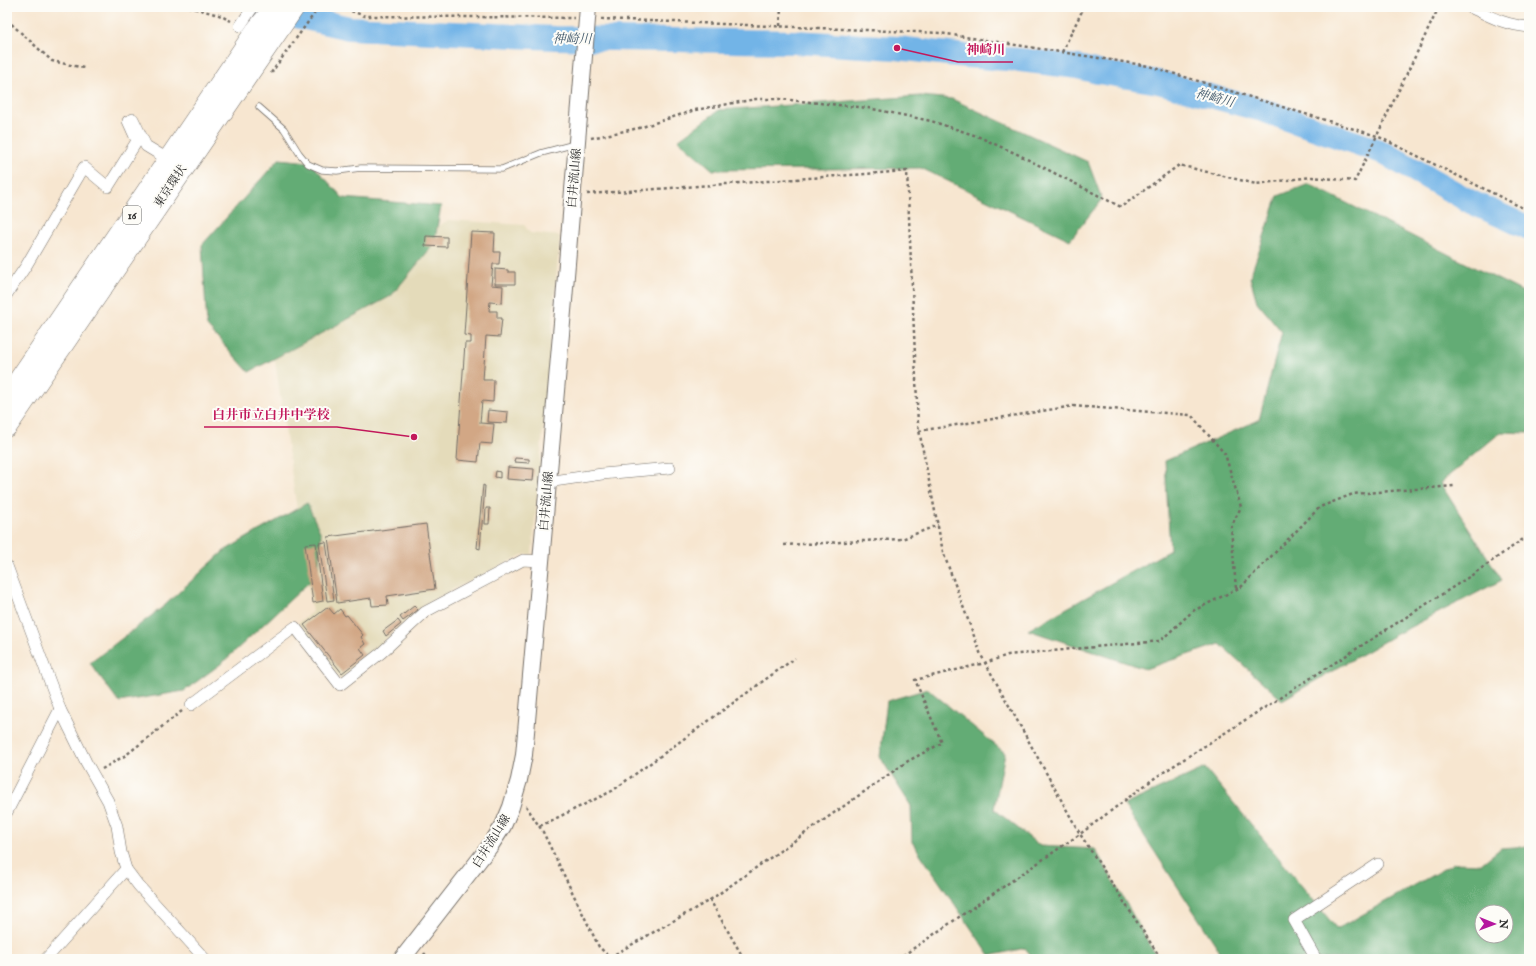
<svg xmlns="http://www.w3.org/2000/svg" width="1536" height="966" font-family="'IM FELL English','Noto Serif JP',serif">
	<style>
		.built { fill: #e4dbba }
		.forest { fill: #63ac74; stroke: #476c50; fill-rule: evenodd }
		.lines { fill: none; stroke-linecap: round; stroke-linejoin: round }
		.river { stroke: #72b4e7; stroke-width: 24 }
		.building { fill: #d2a785 }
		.lane-casing { stroke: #726c65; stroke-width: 7 }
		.street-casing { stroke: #726c65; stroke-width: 12 }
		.secondary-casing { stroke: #726c65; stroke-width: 18 }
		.highway-casing { stroke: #726c65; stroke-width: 22 }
		.path { stroke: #726c65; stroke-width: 2.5; stroke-dasharray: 3 3; stroke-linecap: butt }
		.lane { stroke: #fff; stroke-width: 5.5 }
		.street { stroke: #fff; stroke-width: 11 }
		.secondary { stroke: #fff; stroke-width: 16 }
		.highway { stroke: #fff; stroke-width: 21 }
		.labels { text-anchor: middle; stroke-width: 4; stroke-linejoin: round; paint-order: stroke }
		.shield { fill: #fdfcf7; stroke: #6a6a68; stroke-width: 1 }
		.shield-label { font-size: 11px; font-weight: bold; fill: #2b2b2b }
		.street-label { font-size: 12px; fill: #2b2b2b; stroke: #fdfcf7 }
		.water-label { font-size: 13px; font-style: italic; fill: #445b6d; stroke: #fdfcf7 }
		.leader { fill: none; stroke: #c2185b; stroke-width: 1.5 }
		.callout-dot { fill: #c2185b; stroke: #fdfcf7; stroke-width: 1.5 }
		.callout-label { font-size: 13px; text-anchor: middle; font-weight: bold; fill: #c2185b; stroke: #fdfcf7; stroke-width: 4; stroke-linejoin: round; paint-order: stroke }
	</style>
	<rect width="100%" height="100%" fill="#fdfcf7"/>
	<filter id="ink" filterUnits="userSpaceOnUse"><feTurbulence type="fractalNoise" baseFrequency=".025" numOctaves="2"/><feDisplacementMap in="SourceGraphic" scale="8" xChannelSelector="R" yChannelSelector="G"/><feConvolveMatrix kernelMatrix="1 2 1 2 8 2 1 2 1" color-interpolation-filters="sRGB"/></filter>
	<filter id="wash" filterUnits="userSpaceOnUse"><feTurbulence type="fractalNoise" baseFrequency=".012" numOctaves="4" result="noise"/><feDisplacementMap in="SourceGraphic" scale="16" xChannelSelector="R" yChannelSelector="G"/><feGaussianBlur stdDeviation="0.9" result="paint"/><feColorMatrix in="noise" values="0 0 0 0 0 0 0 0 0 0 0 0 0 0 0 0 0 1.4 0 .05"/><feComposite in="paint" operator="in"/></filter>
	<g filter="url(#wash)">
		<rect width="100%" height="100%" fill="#f7e6d0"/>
		<!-- built -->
		<path class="built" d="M449 220 524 225 530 233 560 236 532 554 522 555 428 602 340 679 298 623 312 612 269 320Z"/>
		<!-- forest -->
		<g class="forest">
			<path d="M921 96 952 99 1088 162 1102 199 1070 240 921 168 713 170 678 140 719 110Z"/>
			<path d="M279 159 310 162 343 198 441 206 434 244 391 296 249 372 207 326 202 245Z"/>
			<path d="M1309 184 1529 295V433L1501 432 1440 483 1502 580 1395 635 1282 700 1220 644 1145 669 1028 630 1170 550 1165 461 1259 420 1282 332 1257 302 1250 277 1278 196Z"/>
			<path d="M307 503 321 534 318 574 222 663 184 691 119 702 90 663 164 606 224 551Z"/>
			<path d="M928 689 1005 753 994 809 1040 846 1095 849 1158 959H1034L1025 948 990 956 912 842 911 806 880 757 887 701Z"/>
			<path d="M1205 768 1337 929 1454 863 1481 864 1501 848 1529 846V959H1225L1124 805ZM1482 912H1506V936H1482Z"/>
		</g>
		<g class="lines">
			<!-- river -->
			<path class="river" d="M257 7 349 28 555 38 795 42 897 48 966 56 1020 60 1078 67 1098 72 1158 82 1262 110 1382 152 1471 202 1529 228"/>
		</g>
		<g id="blocks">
			<!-- building -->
			<g class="building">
				<path d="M471 232 495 233 494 252H500L499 264H493L491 285 503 286 502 303 490 302 489 311H497V318H502L500 337 486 336 483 380H494L493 402 482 401 480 423 494 424 492 444 480 443 478 462 457 460 465 343H471V336L464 335Z"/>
				<path d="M426 236 447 237V247L425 246Z"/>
				<path d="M495 269 508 270V272H515V284H495Z"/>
				<path d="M488 410 508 412 507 423 487 422Z"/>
				<path d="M515 458 529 459V463L514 462Z"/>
				<path d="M508 467 534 469 533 481 507 479Z"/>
				<path d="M496 471 500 472V478L495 477Z"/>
				<path d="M483 485 485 486 480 549 477 548Z"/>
				<path d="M486 508H490L489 524H485Z"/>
				<path d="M426 524 435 589 387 596 388 605 372 606 371 598 337 603 328 537Z"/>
				<path d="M326 542 334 600 327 601 319 543Z"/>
				<path d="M316 543 323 601 313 603 305 544Z"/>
				<path d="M414 606 418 610 403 621 400 617Z"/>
				<path d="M328 607 334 614 340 609 345 616 347 615 363 635 361 637 365 644 360 648 365 655 342 673 304 625Z"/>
				<path d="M398 620 401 624 386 636 383 631Z"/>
			</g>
		</g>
	</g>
	<g filter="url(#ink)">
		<use href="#blocks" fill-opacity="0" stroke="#726c65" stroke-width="1"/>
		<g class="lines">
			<defs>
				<path id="lane" d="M259 107 284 129 299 153 308 164 322 170 337 171 361 168 502 169 541 153 575 144"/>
				<g id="street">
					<path d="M1470 7C1491 17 1505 25 1529 27"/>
					<path d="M240 26 253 7"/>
					<path d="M7 294 26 266 84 167 108 187 137 141 128 121 133 119 146 146 169 160"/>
					<path d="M547 482 602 474 670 468"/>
					<path d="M7 566 60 709 86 762 108 801 117 826 121 852 126 869 138 885 205 959"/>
					<path d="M191 705 295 627 340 685 381 653 425 612 523 560 541 561"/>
					<path d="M7 812 60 709"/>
					<path d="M7 958 8 959"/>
					<path d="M46 959 126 869"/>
					<path d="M1316 959 1294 920 1378 864"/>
				</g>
				<path id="secondary" d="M402 959 490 846 503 826 511 807 519 780 524 755 564 300 588 7"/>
				<g id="highway">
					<path d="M7 398 256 31 275 7"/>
					<path d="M7 426 294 7"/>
				</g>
			</defs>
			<!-- lane casing -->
			<use href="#lane" class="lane-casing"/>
			<!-- street casing -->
			<use href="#street" class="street-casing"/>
			<!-- secondary casing -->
			<use href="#secondary" class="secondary-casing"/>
			<!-- highway casing -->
			<use href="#highway" class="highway-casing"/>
			<!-- path -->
			<g class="path">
				<path d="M189 7 219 15 231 21"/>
				<path d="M340 7 365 16 574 18"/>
				<path d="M601 19 940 33 1149 66 1377 136 1529 211"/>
				<path d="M7 20 52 61 84 68"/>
				<path d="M780 26 781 7"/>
				<path d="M1062 52 1084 7"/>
				<path d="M271 73 319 7"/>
				<path d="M591 138 639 128 695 110 756 99H780L868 108 931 121 977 136 1019 155 1121 207 1179 165 1256 184 1312 177 1355 181 1439 7"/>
				<path d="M587 194 907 171 918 425 943 552 981 655 1080 834 1161 959"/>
				<path d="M919 431 1073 406 1191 415 1225 454 1241 507 1231 527 1236 589"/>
				<path d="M784 545 902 539 938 525"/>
				<path d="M102 769 126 755 182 711"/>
				<path d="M526 806 543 832 599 947 610 957 710 900 744 959"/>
				<path d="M540 826 612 791 795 658"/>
				<path d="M710 900 908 761 942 743 915 680 985 663 1008 655 1160 641 1193 611 1241 587 1320 507 1353 494 1454 486"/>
				<path d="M424 953 428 959"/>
				<path d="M898 959 1080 834 1156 777 1472 575 1529 535"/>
			</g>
			<!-- lane -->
			<use href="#lane" class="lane"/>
			<!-- street -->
			<use href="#street" class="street"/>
			<!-- secondary -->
			<use href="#secondary" class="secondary"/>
			<!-- highway -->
			<use href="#highway" class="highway"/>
		</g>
	</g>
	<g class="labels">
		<!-- shield labels -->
		<rect class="shield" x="123" y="206" width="18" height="18" rx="3"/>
		<g class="shield-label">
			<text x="132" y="219">16</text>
		</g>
		<!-- street labels -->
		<g class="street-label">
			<text transform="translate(574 178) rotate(-85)" y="4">白井流山線</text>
			<text transform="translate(170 186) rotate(-56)" y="4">東京環状</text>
			<text transform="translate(546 501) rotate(-85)" y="4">白井流山線</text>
			<text transform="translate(491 841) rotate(-58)" y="4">白井流山線</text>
		</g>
		<!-- water labels -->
		<g class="water-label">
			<text transform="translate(572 38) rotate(1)" y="5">神崎川</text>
			<text transform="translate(1215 97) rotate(15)" y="5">神崎川</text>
		</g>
	</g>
	<!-- callouts -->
	<path class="leader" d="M897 48L958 62H1013M414 437L337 427H204"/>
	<g class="callout-dot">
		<circle cx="897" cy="48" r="4"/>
		<circle cx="414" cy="437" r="4"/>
	</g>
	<g class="callout-label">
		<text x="986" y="54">神崎川</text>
		<text x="271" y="419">白井市立白井中学校</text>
	</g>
	<!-- margin -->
	<rect width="1536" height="966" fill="none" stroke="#fdfcf7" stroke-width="24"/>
	<!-- north arrow -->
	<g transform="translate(1494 924) rotate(91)"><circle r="19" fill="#fdfcf7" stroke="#a9a8a5"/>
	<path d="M0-3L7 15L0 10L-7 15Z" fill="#b5179e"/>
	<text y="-6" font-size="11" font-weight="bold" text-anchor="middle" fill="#2b2b2b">N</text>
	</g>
</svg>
